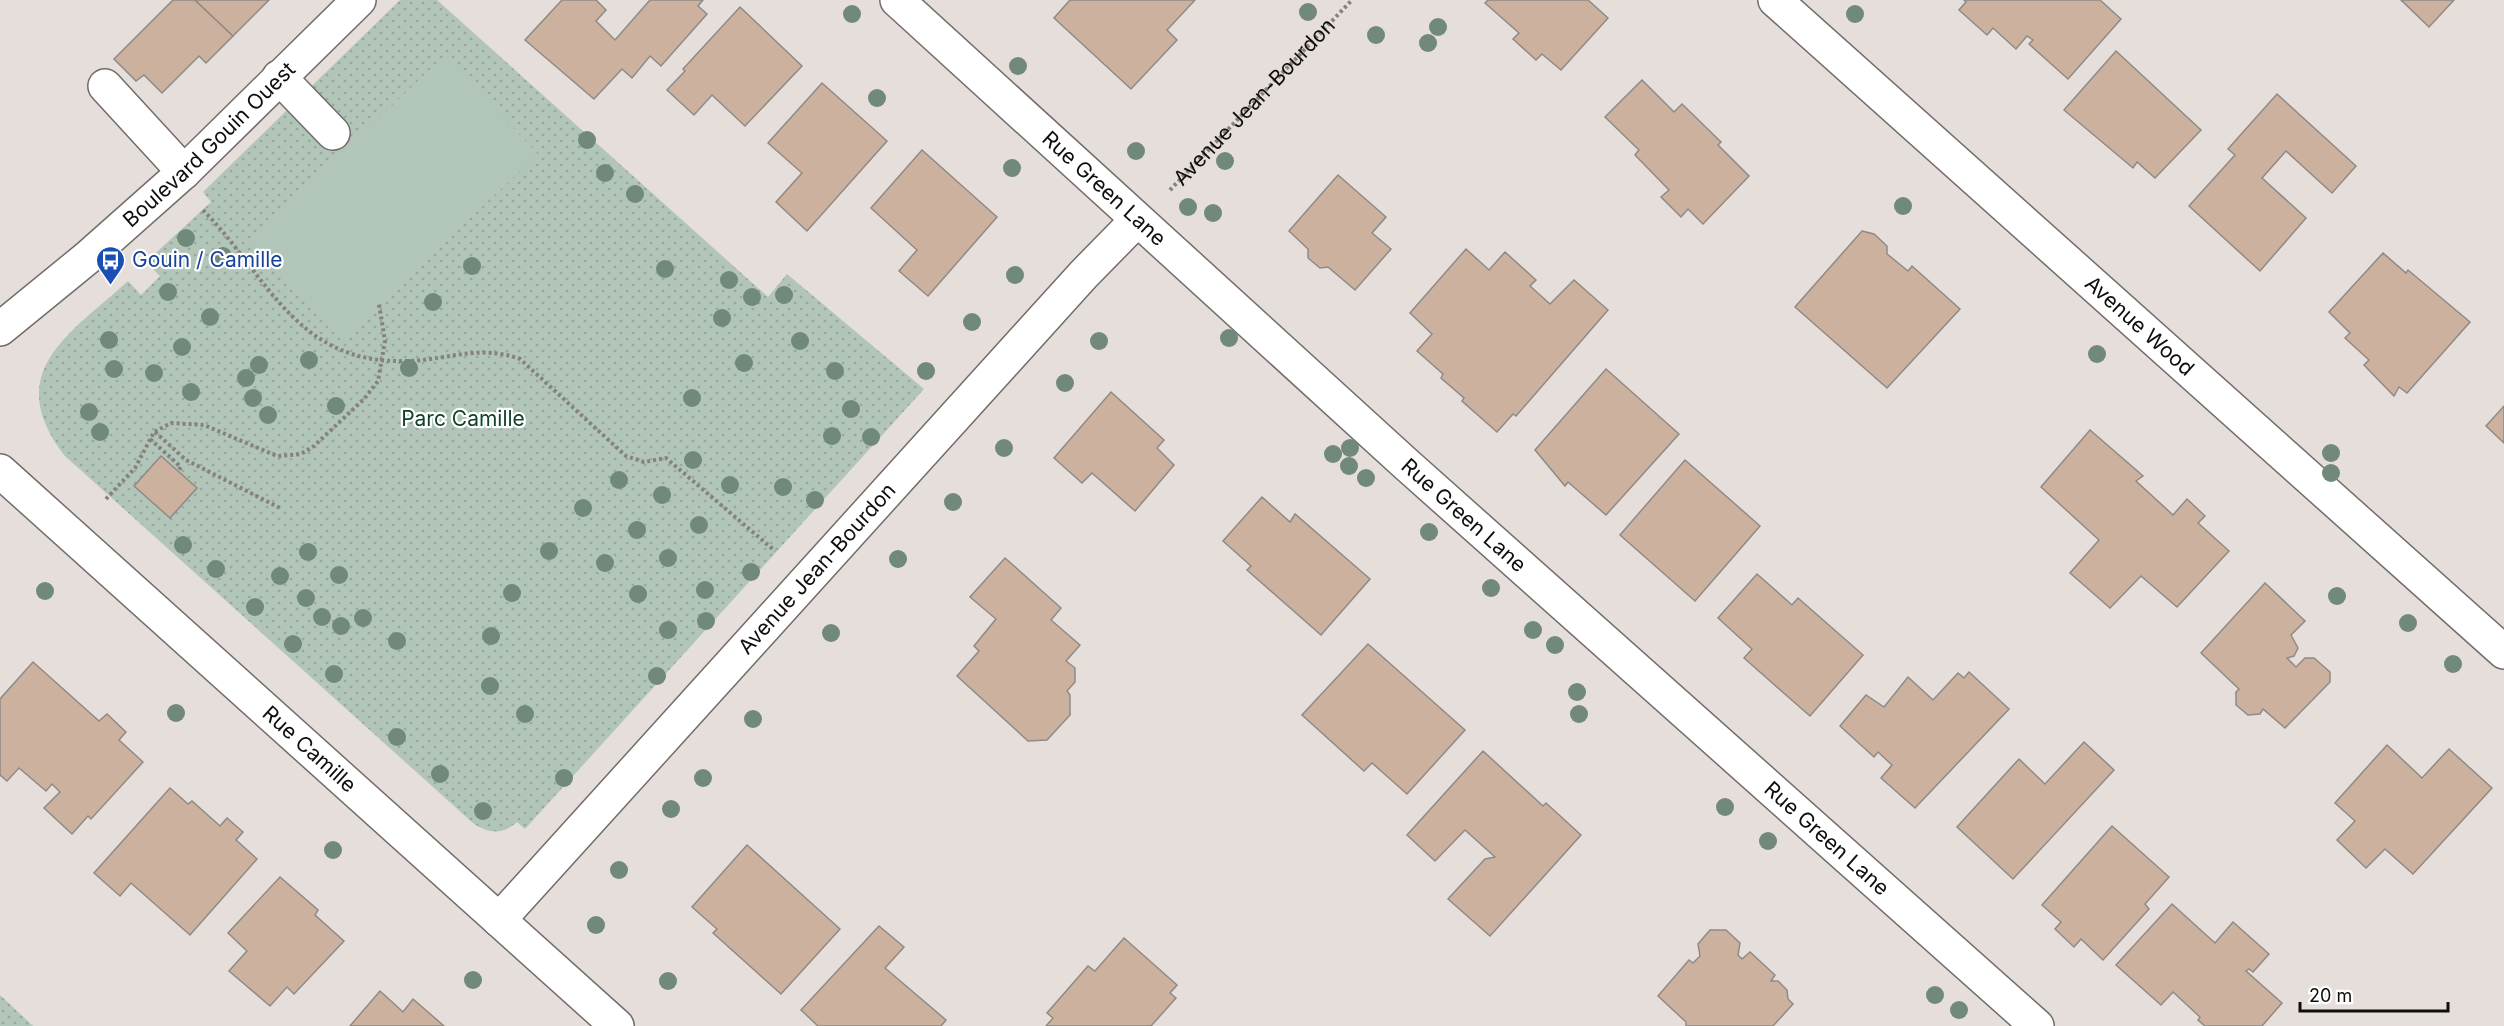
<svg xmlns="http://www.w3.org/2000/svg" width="2504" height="1026" font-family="Inter,sans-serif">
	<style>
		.park { fill: url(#park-dots) }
		.pitch { fill: #b2c5b9 }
		.building { fill: #ccb29e; stroke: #8f8a86; stroke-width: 1.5 }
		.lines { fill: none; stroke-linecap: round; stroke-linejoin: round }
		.minor-casing { stroke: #726c6a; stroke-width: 36 }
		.path { stroke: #85817f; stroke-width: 4; stroke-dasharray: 3 3; stroke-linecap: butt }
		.minor { stroke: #fff; stroke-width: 33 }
		.tree { fill: #70897a }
		.labels { text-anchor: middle; stroke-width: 4.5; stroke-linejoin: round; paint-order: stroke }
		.street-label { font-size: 21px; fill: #100e0d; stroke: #fff }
		.transit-label { font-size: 21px; fill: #164399; stroke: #fff; text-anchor: start }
		.park-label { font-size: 21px; fill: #10432a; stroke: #fff }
	</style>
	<defs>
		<pattern id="park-dots" width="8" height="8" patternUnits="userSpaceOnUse" patternTransform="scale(1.5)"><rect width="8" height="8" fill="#b2c5b9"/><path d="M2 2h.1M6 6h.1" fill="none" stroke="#98a89e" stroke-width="1.8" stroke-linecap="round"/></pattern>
	</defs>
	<rect width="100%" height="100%" fill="#e5dedb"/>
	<!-- park -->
	<g class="park">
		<path d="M400 0H437L768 297 787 274 924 389 525 829 517 822C502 835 489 834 473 823L65 456C0 372 70 334 128 281L141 295 160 276 146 262 211 202 203 192Z"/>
		<path d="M0 995 33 1026H0Z"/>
	</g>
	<!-- pitch -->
	<path class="pitch" d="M444 56 538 154 341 340 248 242Z"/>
	<!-- building -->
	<g class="building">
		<path d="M173 0H195L233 36 206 63 199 56 162 93 144 75 136 81 114 59Z"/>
		<path d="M195 0H269L233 36Z"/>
		<path d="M562 0H596L606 10 596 21 615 40 650 0H703L698 6 707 14 661 66 650 56 632 78 622 69 594 99 525 40Z"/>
		<path d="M1070 0H1195L1167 30 1177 40 1131 89 1054 18Z"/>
		<path d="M1488 0H1588L1608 18 1561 70 1542 54 1536 60 1513 39 1519 33 1485 3Z"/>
		<path d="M1964 0H2100L2121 19 2068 79 2029 44 2033 40 2027 36 2016 49 1993 28 1987 35 1959 10 1966 2Z"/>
		<path d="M2401 0H2454L2429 27Z"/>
		<path d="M740 7 802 66 745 126 712 95 694 115 667 90 685 71 683 69Z"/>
		<path d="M2116 51 2201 130 2155 178 2137 162 2133 168 2064 110Z"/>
		<path d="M1642 80 1674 112 1682 104 1721 142 1718 145 1749 176 1703 224 1688 209 1681 217 1661 197 1669 190 1635 155 1639 150 1605 117Z"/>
		<path d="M822 83 887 141 807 231 776 202 802 173 768 143Z"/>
		<path d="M2277 94 2356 166 2332 193 2286 151 2262 178 2306 218 2260 271 2189 206 2235 155 2228 149Z"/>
		<path d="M922 150 997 217 928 296 899 271 917 250 871 208Z"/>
		<path d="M1338 175 1386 217 1372 233 1391 249 1355 290 1328 267 1320 268 1308 258V249L1289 231Z"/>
		<path d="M1862 231 1874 234 1887 246V254L1908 271 1912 266 1960 309 1887 388 1795 307Z"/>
		<path d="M1466 249 1489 270 1505 252 1536 280 1530 286 1550 304 1574 280 1608 310 1516 416 1513 414 1497 432 1462 401 1464 398 1441 378 1443 374 1417 351 1432 334 1410 313Z"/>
		<path d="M2383 253 2406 273 2408 270 2470 322 2407 393 2399 387 2394 396 2364 365 2369 360 2345 338 2350 333 2329 312Z"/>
		<path d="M1606 369 1679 434 1606 515 1568 482 1565 486 1535 450Z"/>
		<path d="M1111 392 1164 440 1157 448 1174 465 1135 511 1092 473 1082 483 1054 458Z"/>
		<path d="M2504 406V443L2486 426Z"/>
		<path d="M2090 430 2143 476 2136 481 2173 515 2187 499 2205 516 2198 523 2229 551 2177 607 2141 576 2110 608 2070 573 2099 540 2041 487Z"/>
		<path d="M161 456 197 488 170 518 134 486Z"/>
		<path d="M1685 460 1760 526 1695 601 1620 535Z"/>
		<path d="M1262 497 1290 522 1295 514 1370 579 1321 635 1247 570 1251 566 1223 541Z"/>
		<path d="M1005 558 1061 608 1051 620 1080 645 1066 661 1075 668V682L1067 691 1070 695V715L1047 740 1028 741 957 676 979 651 974 646 996 619 970 597Z"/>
		<path d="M1757 574 1792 605 1798 598 1863 655 1810 716 1744 658 1752 649 1718 618Z"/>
		<path d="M2265 583 2305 621 2291 635 2298 648 2294 656 2287 658 2296 667 2305 658H2314L2330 672V682L2285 728 2263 709 2260 714 2248 715 2236 705V692L2239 689 2201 653Z"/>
		<path d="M1368 644 1465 730 1407 794 1372 763 1364 771 1302 715Z"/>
		<path d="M33 662 99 721 107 714 126 732 119 740 143 762 91 819 88 816 72 834 44 808 60 792 52 784 46 791 19 768 7 781 0 775V699Z"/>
		<path d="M1969 672 2009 709 1915 808 1881 778 1892 765 1878 752 1874 757 1840 726 1866 695 1884 707 1908 677 1933 700 1958 673 1964 678Z"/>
		<path d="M2084 742 2114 770 2013 879 1957 827 2019 759 2045 784Z"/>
		<path d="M2387 745 2422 778 2449 749 2492 788 2413 874 2385 849 2366 868 2337 840 2355 821 2335 803Z"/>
		<path d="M1483 751 1543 806 1546 803 1581 835 1490 936 1448 899 1485 859 1495 857 1465 830 1435 861 1407 835Z"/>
		<path d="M170 788 188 804 192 801 220 826 227 818 243 832 236 840 257 859 190 935 131 883 120 896 94 873Z"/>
		<path d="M2112 826 2169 877 2145 904 2149 909 2103 960 2081 939 2074 947 2055 929 2061 922 2042 905Z"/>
		<path d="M747 845 840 929 781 994 713 933 717 929 692 907Z"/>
		<path d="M280 877 318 910 315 915 344 941 294 994 287 987 270 1006 229 971 247 951 228 933Z"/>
		<path d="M2172 904 2215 943 2233 922 2269 954 2253 972 2249 969 2246 971 2282 1003 2262 1026H2205L2198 1020 2200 1017 2173 992 2161 1005 2116 965Z"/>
		<path d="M879 926 904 947 885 968 946 1020 941 1026H818L801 1010Z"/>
		<path d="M1710 930H1726L1740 943 1738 955 1742 959 1750 952 1775 975 1771 981H1778L1787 990 1788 999 1793 1004 1773 1026H1686V1022L1658 996 1689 960 1693 963 1700 956 1698 944Z"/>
		<path d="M1124 938 1177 985 1170 993 1176 998 1151 1026H1046L1053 1018 1047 1013 1088 966 1095 971Z"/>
		<path d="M380 991 403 1012 413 999 444 1026H350Z"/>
	</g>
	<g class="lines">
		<defs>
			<g id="minor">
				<path id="s2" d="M897 0 1406 464 2037 1026"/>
				<path id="s3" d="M1775 0 2504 652"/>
				<path d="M279 77 333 133"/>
				<path d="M105 86 184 172"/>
				<path id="s4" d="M0 329 87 258 184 172 359 0"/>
				<path id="s5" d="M0 471 617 1026"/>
				<path id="s6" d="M499 920 1084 274 1137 220"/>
			</g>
		</defs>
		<!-- minor casing -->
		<use href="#minor" class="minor-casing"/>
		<!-- path -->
		<g class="path">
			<path id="s1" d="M1170 190 1352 0"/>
			<path d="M203 210C268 276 296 365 407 361 448 360 479 344 520 359L626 456 644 462 666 458 775 551"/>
			<path d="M155 432 186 460 282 509"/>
			<path d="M150 439 181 467 178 471"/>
			<path d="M106 499 135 468 154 432 171 423 204 425 277 456 301 454 314 446 364 399 378 381 385 341 379 304"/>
		</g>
		<!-- minor -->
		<use href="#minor" class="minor"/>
	</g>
	<!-- trees -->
	<g class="tree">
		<circle cx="1308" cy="12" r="9"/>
		<circle cx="852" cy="14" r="9"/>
		<circle cx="1855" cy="14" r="9"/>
		<circle cx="1438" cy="27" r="9"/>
		<circle cx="1376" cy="35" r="9"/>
		<circle cx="1428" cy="43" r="9"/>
		<circle cx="1018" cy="66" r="9"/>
		<circle cx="877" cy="98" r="9"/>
		<circle cx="587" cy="140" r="9"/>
		<circle cx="1136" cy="151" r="9"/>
		<circle cx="1225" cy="161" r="9"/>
		<circle cx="1012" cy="168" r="9"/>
		<circle cx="605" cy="173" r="9"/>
		<circle cx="635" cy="194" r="9"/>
		<circle cx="1903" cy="206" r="9"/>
		<circle cx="1188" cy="207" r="9"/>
		<circle cx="1213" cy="213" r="9"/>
		<circle cx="186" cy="238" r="9"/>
		<circle cx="223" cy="256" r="9"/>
		<circle cx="472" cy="266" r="9"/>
		<circle cx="665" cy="269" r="9"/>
		<circle cx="1015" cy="275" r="9"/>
		<circle cx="729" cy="280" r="9"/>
		<circle cx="168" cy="292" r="9"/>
		<circle cx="784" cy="295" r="9"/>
		<circle cx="752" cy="297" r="9"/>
		<circle cx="433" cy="302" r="9"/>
		<circle cx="210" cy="317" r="9"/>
		<circle cx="722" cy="318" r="9"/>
		<circle cx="972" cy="322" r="9"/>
		<circle cx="1229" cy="338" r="9"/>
		<circle cx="109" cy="340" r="9"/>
		<circle cx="800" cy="341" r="9"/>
		<circle cx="1099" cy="341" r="9"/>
		<circle cx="182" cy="347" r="9"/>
		<circle cx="2097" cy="354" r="9"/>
		<circle cx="309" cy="360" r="9"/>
		<circle cx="744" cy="363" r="9"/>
		<circle cx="259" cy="365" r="9"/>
		<circle cx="409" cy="368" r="9"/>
		<circle cx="114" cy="369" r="9"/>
		<circle cx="835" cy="371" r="9"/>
		<circle cx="926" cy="371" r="9"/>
		<circle cx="154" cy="373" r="9"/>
		<circle cx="246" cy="378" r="9"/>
		<circle cx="1065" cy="383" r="9"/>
		<circle cx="191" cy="392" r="9"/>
		<circle cx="253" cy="398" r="9"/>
		<circle cx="692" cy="398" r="9"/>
		<circle cx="336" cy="406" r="9"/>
		<circle cx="851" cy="409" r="9"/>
		<circle cx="89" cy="412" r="9"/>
		<circle cx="268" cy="415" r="9"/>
		<circle cx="100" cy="432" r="9"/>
		<circle cx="832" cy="436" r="9"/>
		<circle cx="871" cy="437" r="9"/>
		<circle cx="1004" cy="448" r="9"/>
		<circle cx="1350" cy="448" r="9"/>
		<circle cx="2331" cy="453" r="9"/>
		<circle cx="1333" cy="454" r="9"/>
		<circle cx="693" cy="460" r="9"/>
		<circle cx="1349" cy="466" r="9"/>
		<circle cx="2331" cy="473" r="9"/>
		<circle cx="1366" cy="478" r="9"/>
		<circle cx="619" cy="480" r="9"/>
		<circle cx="730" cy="485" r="9"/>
		<circle cx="783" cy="487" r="9"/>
		<circle cx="662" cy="495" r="9"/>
		<circle cx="815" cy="500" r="9"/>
		<circle cx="953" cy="502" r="9"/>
		<circle cx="583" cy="508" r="9"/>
		<circle cx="699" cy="525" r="9"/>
		<circle cx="637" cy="530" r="9"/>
		<circle cx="1429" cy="532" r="9"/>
		<circle cx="183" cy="545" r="9"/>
		<circle cx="549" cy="551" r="9"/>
		<circle cx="308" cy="552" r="9"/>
		<circle cx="668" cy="558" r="9"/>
		<circle cx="898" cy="559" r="9"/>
		<circle cx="605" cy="563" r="9"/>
		<circle cx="216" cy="569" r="9"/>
		<circle cx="751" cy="572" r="9"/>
		<circle cx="339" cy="575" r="9"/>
		<circle cx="280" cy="576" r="9"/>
		<circle cx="1491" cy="588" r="9"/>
		<circle cx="705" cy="590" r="9"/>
		<circle cx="45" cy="591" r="9"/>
		<circle cx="512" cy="593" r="9"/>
		<circle cx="638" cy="594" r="9"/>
		<circle cx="2337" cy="596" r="9"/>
		<circle cx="306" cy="598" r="9"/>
		<circle cx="255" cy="607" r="9"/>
		<circle cx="322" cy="617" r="9"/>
		<circle cx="363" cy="618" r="9"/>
		<circle cx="706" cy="621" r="9"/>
		<circle cx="2408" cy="623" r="9"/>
		<circle cx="341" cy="626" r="9"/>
		<circle cx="668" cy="630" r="9"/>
		<circle cx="1533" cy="630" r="9"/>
		<circle cx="831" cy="633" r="9"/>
		<circle cx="491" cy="636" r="9"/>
		<circle cx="397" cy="641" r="9"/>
		<circle cx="293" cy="644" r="9"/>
		<circle cx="1555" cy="645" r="9"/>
		<circle cx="2453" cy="664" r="9"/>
		<circle cx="334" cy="674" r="9"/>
		<circle cx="657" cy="676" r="9"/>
		<circle cx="490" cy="686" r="9"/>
		<circle cx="1577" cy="692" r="9"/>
		<circle cx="176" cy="713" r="9"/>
		<circle cx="525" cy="714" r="9"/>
		<circle cx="1579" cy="714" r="9"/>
		<circle cx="753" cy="719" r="9"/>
		<circle cx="397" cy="737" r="9"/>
		<circle cx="440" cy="774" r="9"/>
		<circle cx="564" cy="778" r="9"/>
		<circle cx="703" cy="778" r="9"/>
		<circle cx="1725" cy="807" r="9"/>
		<circle cx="671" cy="809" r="9"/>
		<circle cx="483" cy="811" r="9"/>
		<circle cx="1768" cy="841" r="9"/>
		<circle cx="333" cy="850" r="9"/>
		<circle cx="619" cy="870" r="9"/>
		<circle cx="596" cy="925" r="9"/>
		<circle cx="473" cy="980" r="9"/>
		<circle cx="668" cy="981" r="9"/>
		<circle cx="1935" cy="995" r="9"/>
		<circle cx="1959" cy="1010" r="9"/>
	</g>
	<!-- icons -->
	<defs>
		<symbol id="bus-pin" viewBox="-11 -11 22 30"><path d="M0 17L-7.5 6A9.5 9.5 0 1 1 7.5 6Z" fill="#1a4fb4" stroke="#fff"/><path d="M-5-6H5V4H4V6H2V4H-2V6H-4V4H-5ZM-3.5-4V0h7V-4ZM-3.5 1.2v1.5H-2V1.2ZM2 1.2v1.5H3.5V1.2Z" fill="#fff"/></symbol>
	</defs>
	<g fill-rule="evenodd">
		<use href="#bus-pin" x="94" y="244" width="33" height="45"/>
	</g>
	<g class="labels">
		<!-- street labels -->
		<g class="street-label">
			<text dy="7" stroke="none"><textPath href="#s1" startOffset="122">Avenue Jean-Bourdon</textPath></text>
			<text dy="7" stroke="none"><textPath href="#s4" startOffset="279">Boulevard Gouin Ouest</textPath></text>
			<text dy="7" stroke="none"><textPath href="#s2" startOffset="280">Rue Green Lane</textPath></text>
			<text dy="7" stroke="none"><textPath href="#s3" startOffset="489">Avenue Wood</textPath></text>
			<text dy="7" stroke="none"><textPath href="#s2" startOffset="766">Rue Green Lane</textPath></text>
			<text dy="7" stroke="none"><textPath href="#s6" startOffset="474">Avenue Jean-Bourdon</textPath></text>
			<text dy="7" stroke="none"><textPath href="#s5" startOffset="416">Rue Camille</textPath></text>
			<text dy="7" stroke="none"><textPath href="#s2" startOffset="1252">Rue Green Lane</textPath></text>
		</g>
		<!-- transit labels -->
		<g class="transit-label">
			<text x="132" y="267">Gouin / Camille</text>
		</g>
		<!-- park labels -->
		<g class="park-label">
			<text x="463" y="426">Parc Camille</text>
		</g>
	</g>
	<!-- scale -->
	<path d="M2300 1002v9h148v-9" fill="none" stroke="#100e0d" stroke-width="3"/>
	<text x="2309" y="1002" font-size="18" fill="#100e0d" stroke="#ffffff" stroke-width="4.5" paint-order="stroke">20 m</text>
</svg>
